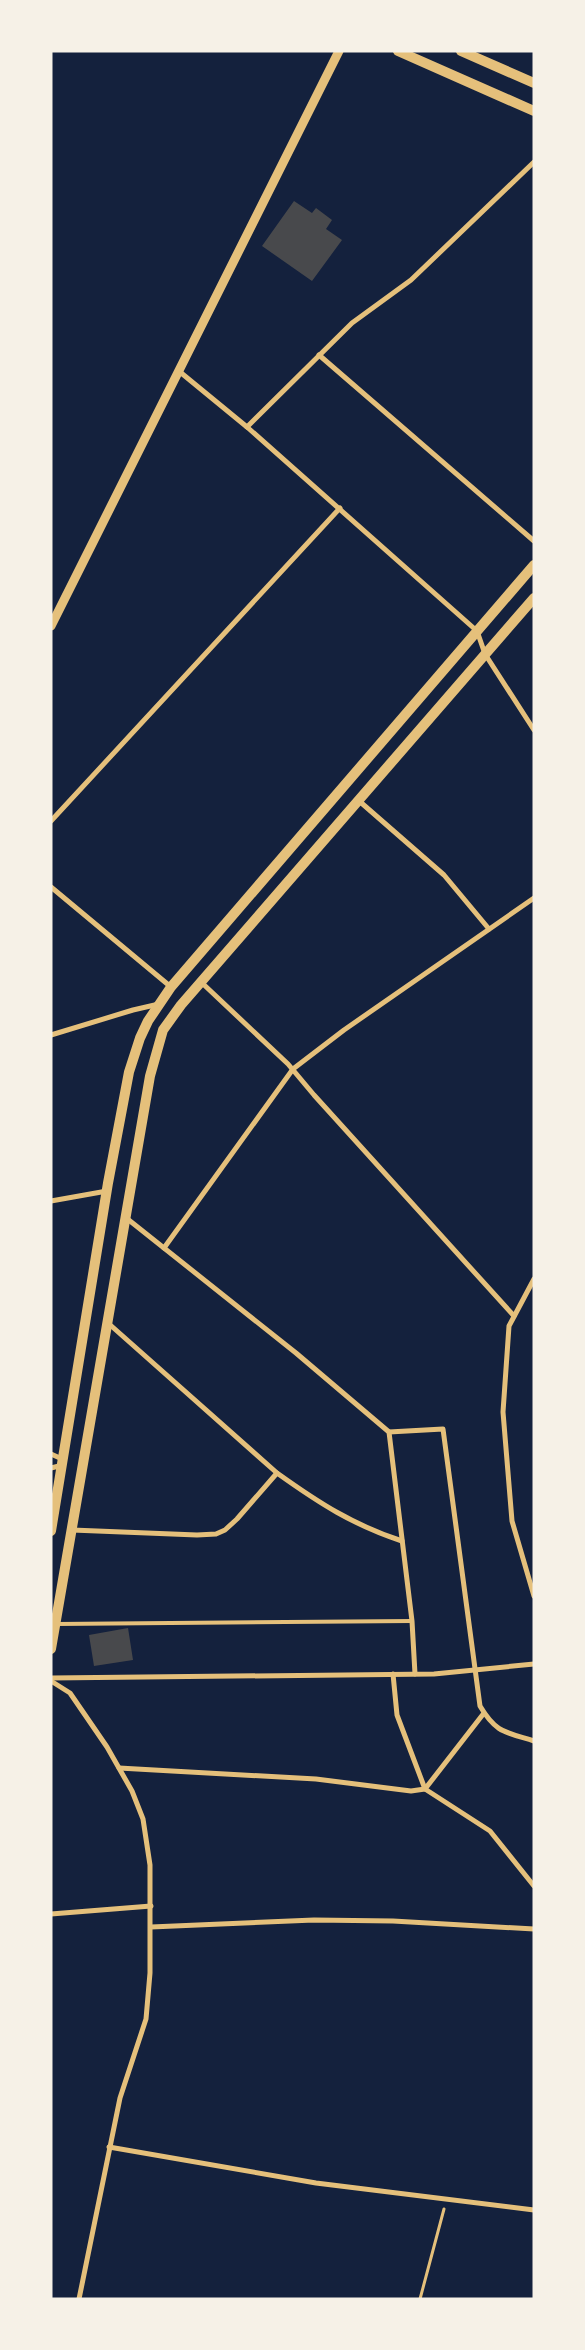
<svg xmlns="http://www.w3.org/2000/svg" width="585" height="2350" font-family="Rubik,sans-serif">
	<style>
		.building { fill: #48494c }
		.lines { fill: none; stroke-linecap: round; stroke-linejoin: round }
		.path { stroke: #e5c07b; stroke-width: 3 }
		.service { stroke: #e5c07b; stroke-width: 4 }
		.minor { stroke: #e5c07b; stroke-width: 5 }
		.tertiary { stroke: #e5c07b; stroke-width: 9 }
		.secondary { stroke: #e5c07b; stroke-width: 10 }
	</style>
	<rect width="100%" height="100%" fill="#14213d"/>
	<!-- building -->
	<g class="building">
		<path d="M294 201 312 213 316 208 332 220 326 229 342 240 312 281 262 246Z"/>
		<path d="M128 1628 133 1660 94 1666 89 1635Z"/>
	</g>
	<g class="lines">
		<!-- path -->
		<path class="path" d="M420 2299 444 2209"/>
		<!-- service -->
		<path class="service" d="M56 1624 412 1621"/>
		<!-- minor -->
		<g class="minor">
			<path d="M319 355 534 541"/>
			<path d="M180 372 247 427 477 631 485 654 534 730"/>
			<path d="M247 427 352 323 411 280 534 162"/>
			<path d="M358 800 444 875 489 929"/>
			<path d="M51 821 340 508"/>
			<path d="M51 887 171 987"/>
			<path d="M201 982 288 1064 314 1095 514 1316"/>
			<path d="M51 1035 133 1010 159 1004"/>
			<path d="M51 1201 107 1191"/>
			<path d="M125 1217 296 1353 389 1432 412 1621 415 1674"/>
			<path d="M164 1248 293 1069 344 1030 534 898"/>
			<path d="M534 1279 509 1326 503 1412 512 1521 534 1596"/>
			<path d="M108 1323 277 1473"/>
			<path d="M389 1432 443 1429 480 1706C496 1733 505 1732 534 1741"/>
			<path d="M51 1454 62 1459"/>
			<path d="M51 1468 63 1465"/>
			<path d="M72 1530 197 1535 216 1534 225 1530 237 1519 277 1473C319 1503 353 1525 402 1541"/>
			<path d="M393 1674 397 1715 425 1789 490 1831 534 1886"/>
			<path d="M51 1678 434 1674 534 1664"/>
			<path d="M51 1681 70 1693 107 1747 132 1791 143 1819 150 1865V1973L146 2019 120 2098 79 2299"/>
			<path d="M119 1768 316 1779 411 1791 425 1789 484 1713"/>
			<path d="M51 1914 151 1906"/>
			<path d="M151 1927 314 1920 393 1921 534 1929"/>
			<path d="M109 2147 316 2183 534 2210"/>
		</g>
		<!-- tertiary -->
		<path class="tertiary" d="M51 626 339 51"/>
		<!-- secondary -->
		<g class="secondary">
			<path d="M398 51 534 111"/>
			<path d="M461 51 534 83"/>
			<path d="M51 1531 108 1183 129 1072 140 1038 148 1021 171 987 534 565"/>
			<path d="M51 1649 150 1076 163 1030 181 1005 534 598"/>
		</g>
	</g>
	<!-- border -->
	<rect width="585" height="2350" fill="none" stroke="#f6f1e7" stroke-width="105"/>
</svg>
